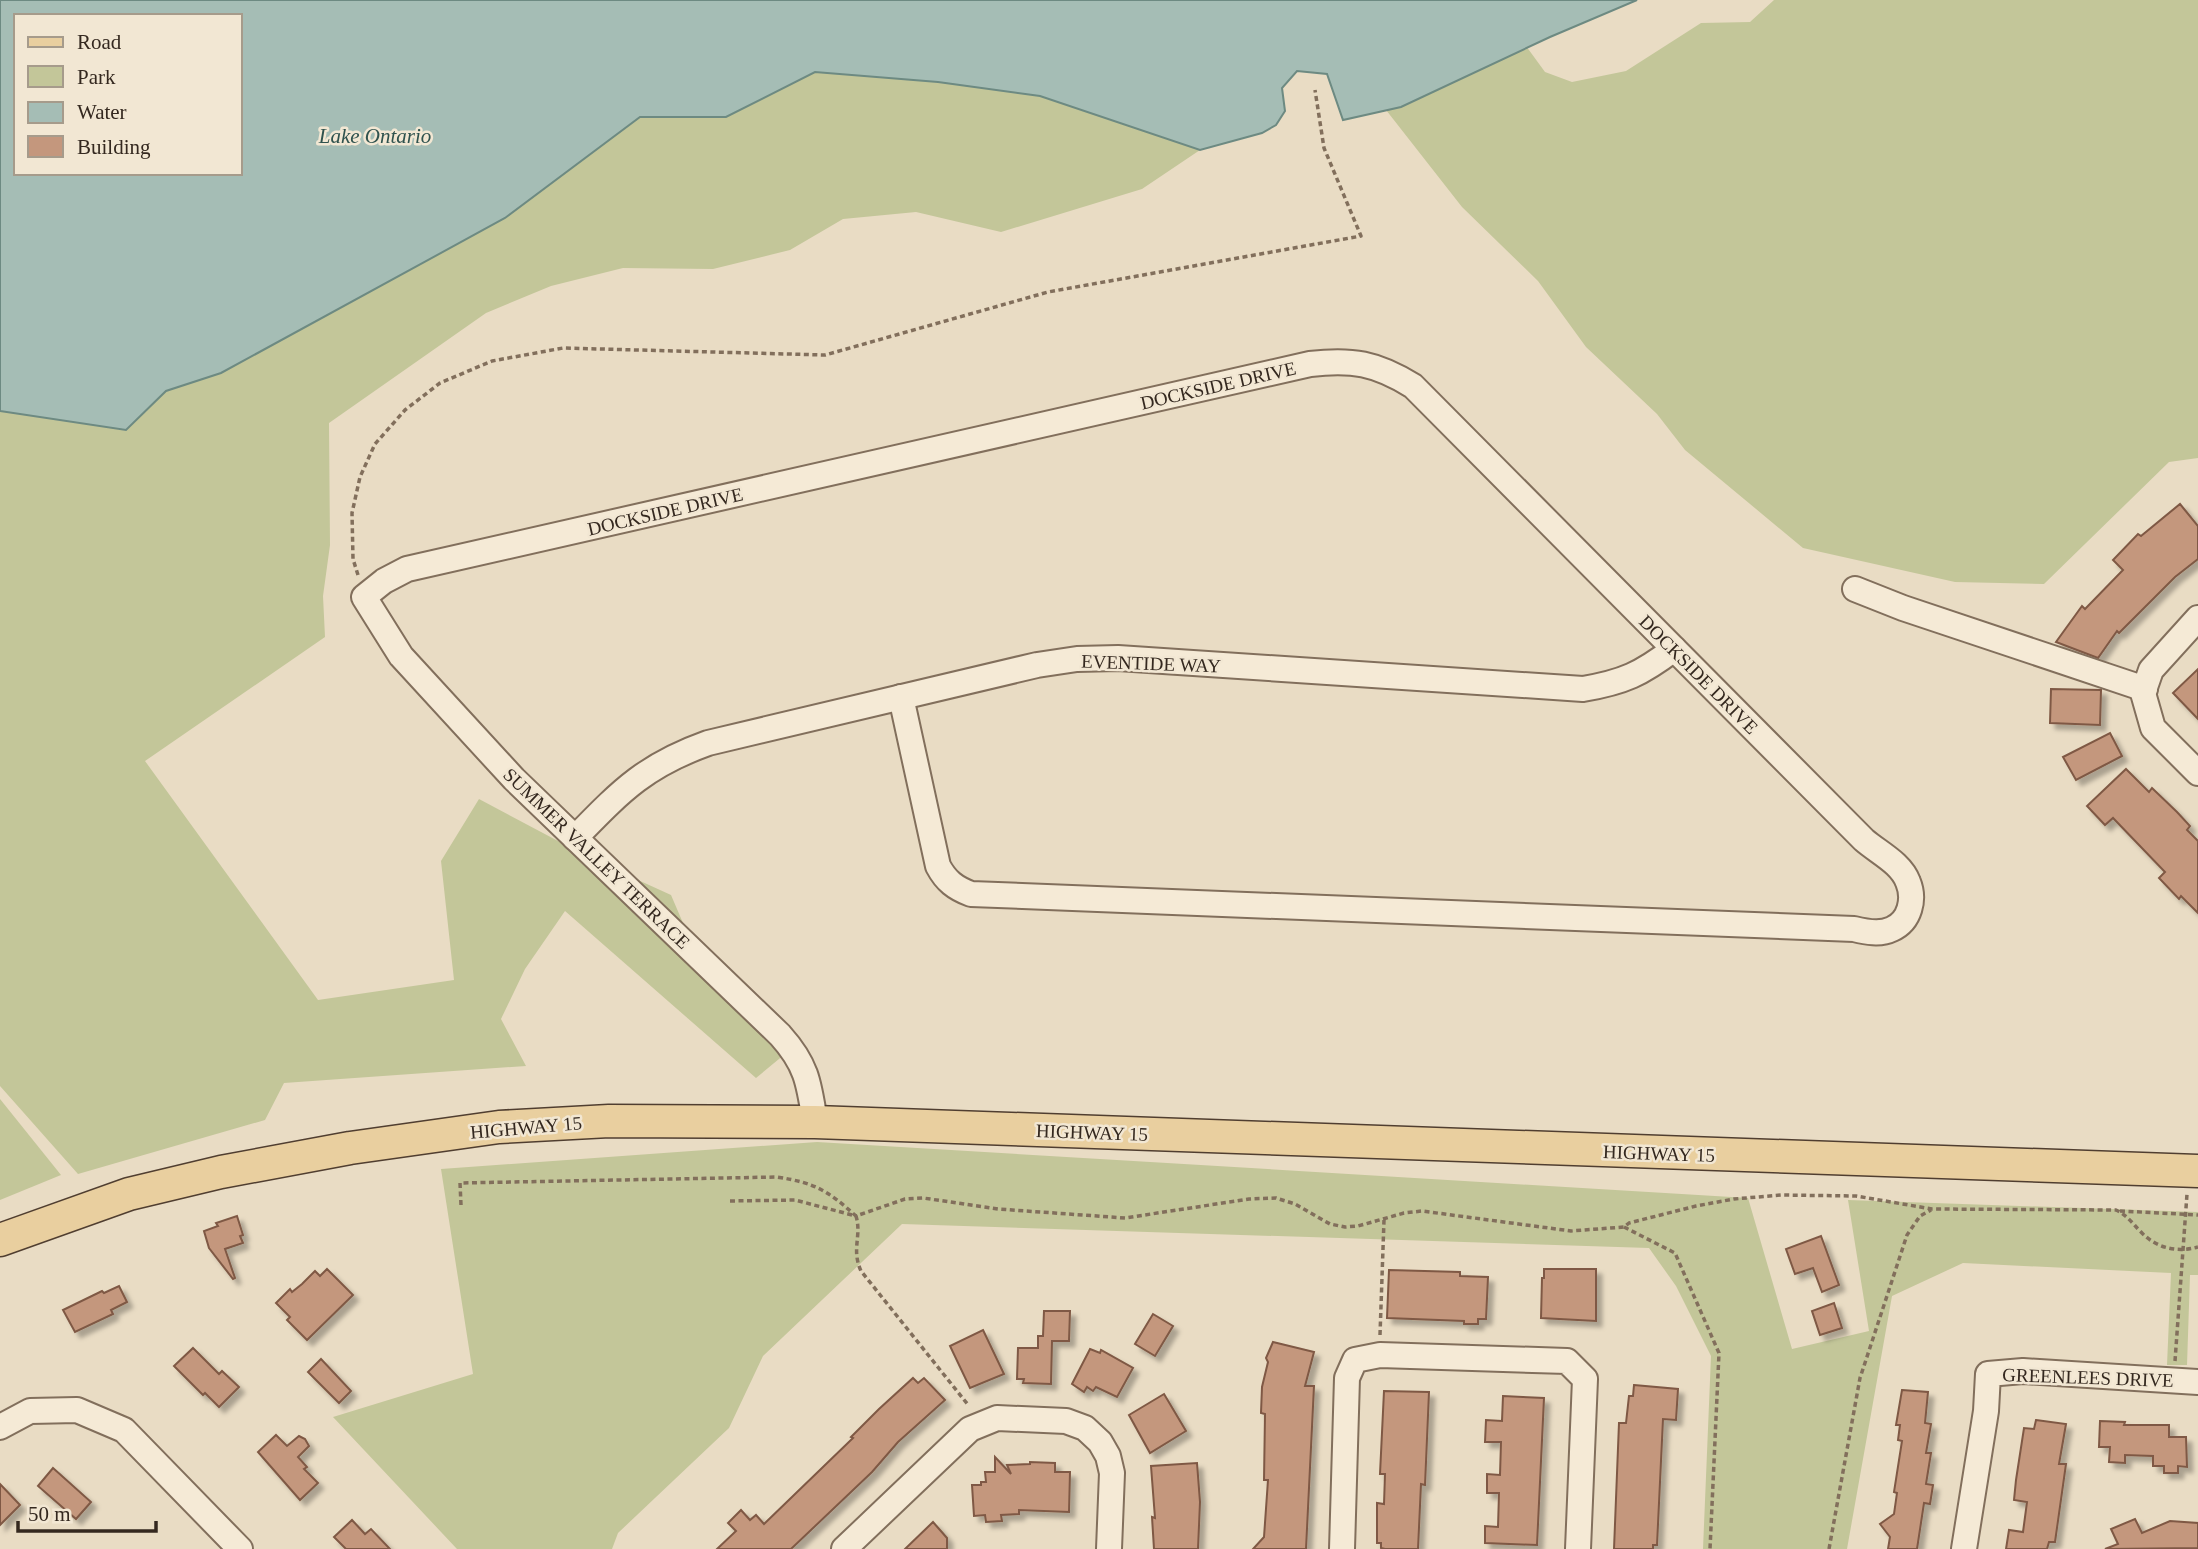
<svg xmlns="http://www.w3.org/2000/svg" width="2198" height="1549" font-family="'Times New Roman',serif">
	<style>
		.green { fill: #c3c699 }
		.water { fill: #a5bdb5; stroke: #6d8a82; stroke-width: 2; fill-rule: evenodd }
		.building { fill: #c4977d; stroke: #7f5944; stroke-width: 2; filter: url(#shadow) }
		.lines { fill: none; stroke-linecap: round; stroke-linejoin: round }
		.minor-casing { stroke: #826f5c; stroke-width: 28 }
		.major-casing { stroke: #503e30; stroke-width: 35 }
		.path { stroke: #826f5c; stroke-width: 3.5; stroke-dasharray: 5 3.5; stroke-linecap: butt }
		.minor { stroke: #f5ead6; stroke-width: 24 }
		.major { stroke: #e9cf9f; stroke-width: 32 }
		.labels { text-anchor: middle; stroke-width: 5; stroke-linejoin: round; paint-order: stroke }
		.street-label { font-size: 19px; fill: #34281f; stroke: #f2e7d3 }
		.water-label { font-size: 21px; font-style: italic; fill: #2f524e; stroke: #f2e7d3 }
	</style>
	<defs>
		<filter id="shadow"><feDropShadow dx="5.5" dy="5.5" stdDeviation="2" flood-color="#0004"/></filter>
	</defs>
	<rect width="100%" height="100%" fill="#e9dcc4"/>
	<!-- green -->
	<g class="green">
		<path d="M1774 0H2198V458L2169 462 2044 584 1955 582 1803 548 1685 450 1657 414 1586 347 1538 281 1462 207 1379 101 1523 42 1545 72 1572 82 1626 71 1701 23 1750 22Z"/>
		<path d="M814 72 938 82 1040 96 1200 150 1142 189 1001 232 916 212 843 219 790 250 713 269 623 268 551 286 486 313 329 423 330 545 323 596 325 637 145 761 318 1000 454 980 441 861 479 799 592 859 671 895 707 979 785 1054 756 1078 565 911 525 969 501 1019 526 1066 284 1083 265 1120 78 1174 0 1086V411L126 430 166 391 221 373 505 218 640 117H726Z"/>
		<path d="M0 1099 61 1175 0 1200Z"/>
		<path d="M817 1142 1748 1198 1792 1349 1869 1331 1848 1200 2198 1212V1275H2190L2187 1365H2167L2171 1273 1963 1263 1892 1296 1847 1549H1703L1711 1356 1676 1286 1649 1248 902 1224 763 1356 729 1428 618 1533 612 1549H457L333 1417 473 1374 441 1169Z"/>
	</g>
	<!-- water -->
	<path class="water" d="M0 0H1637L1550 37 1401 107 1343 120 1327 74 1297 71 1282 88 1285 111 1276 125 1262 133 1200 150 1040 96 938 82 815 72 726 117H640L505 218 221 373 166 391 126 430 0 411ZM16 16H240V173H16Z"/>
	<!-- building -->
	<g class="building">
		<path d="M2180 504 2198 526V559L2175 577 2119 633 2117 631 2098 658 2056 642 2082 606 2085 609 2123 570 2113 560 2138 534 2141 536Z"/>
		<path d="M2198 669V719L2173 693Z"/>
		<path d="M2051 689 2101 690 2100 725 2050 723Z"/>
		<path d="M2110 733 2122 756 2076 780 2063 757Z"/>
		<path d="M2126 769 2149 792 2152 788 2177 812 2190 826 2187 830 2198 841V913L2181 896 2179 899 2159 878 2165 872 2113 818 2105 825 2087 806Z"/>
		<path d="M237 1216 243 1235 240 1236 243 1243 225 1249 235 1278 233 1279 209 1248 204 1231 218 1226 216 1223Z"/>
		<path d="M1821 1236 1839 1285 1822 1292 1813 1268 1795 1274 1786 1249Z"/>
		<path d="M327 1269 353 1295 307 1340 287 1320 290 1317 276 1303 290 1289 292 1292 302 1284 315 1271 320 1276Z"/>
		<path d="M1544 1269H1596V1321L1541 1318 1542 1278H1544Z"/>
		<path d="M1389 1270 1460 1272V1276L1488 1277 1486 1319H1478V1324H1464V1321L1387 1318Z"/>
		<path d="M119 1286 127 1302 111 1310 113 1314 75 1332 63 1310 102 1291 104 1293Z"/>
		<path d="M1834 1303 1842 1328 1820 1335 1812 1311Z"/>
		<path d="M1044 1311H1070L1069 1341H1052L1051 1384 1023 1383 1024 1379H1017L1018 1348H1038V1336H1043Z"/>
		<path d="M1153 1314 1173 1326 1155 1356 1135 1344Z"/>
		<path d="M983 1330 1004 1374 970 1388 950 1346Z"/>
		<path d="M1273 1342 1314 1352 1305 1386H1314L1306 1549H1253L1264 1537 1268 1480H1264L1265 1414 1261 1413 1262 1387 1268 1362 1266 1358Z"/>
		<path d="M193 1348 219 1374 222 1371 239 1387 219 1407 205 1393 203 1395 174 1366Z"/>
		<path d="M1090 1349 1100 1353 1101 1350 1133 1368 1117 1397 1096 1387 1093 1391 1087 1387 1084 1392 1072 1384Z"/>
		<path d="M321 1359 351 1391 339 1403 308 1372Z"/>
		<path d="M913 1378 918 1383 924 1378 945 1400 898 1442 872 1472 791 1549H717L736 1531 728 1523 741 1510 750 1520 756 1515 764 1524 853 1438 851 1437 879 1409Z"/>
		<path d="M1634 1385 1678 1389 1676 1420 1663 1419 1657 1545H1653V1549H1614L1619 1423H1626L1629 1396H1633Z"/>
		<path d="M1902 1390 1928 1392 1925 1423 1931 1424 1926 1453H1931L1926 1484 1933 1485 1930 1504 1924 1503 1917 1549H1888L1890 1537 1880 1524 1894 1514 1897 1493 1894 1492 1902 1441 1898 1440 1900 1425H1896Z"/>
		<path d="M1384 1391 1429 1392 1425 1485 1421 1484 1418 1549H1385L1381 1548V1543H1377V1503L1384 1504 1385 1474H1380Z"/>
		<path d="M1164 1394 1186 1431 1150 1453 1129 1415Z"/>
		<path d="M1503 1396 1544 1398 1537 1545 1485 1543V1526L1498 1527 1499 1493H1487V1474L1500 1475 1501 1442H1485L1486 1420 1502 1421Z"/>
		<path d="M2036 1420 2066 1424 2059 1464H2066L2055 1542H2049L2047 1549H2006L2009 1530 2023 1532 2027 1502 2014 1500 2016 1480 2024 1428 2034 1429Z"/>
		<path d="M2100 1421 2125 1422 2124 1425H2169V1437H2186L2187 1467 2178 1466V1473H2164V1466H2153V1456L2125 1455V1463L2109 1462 2110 1447H2099Z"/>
		<path d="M276 1435 287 1446 299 1436 305 1439 309 1446 298 1457 307 1467 304 1469 318 1483 300 1500 258 1452Z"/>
		<path d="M995 1457 1011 1474 1007 1465 1030 1464V1462L1055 1463V1472H1070L1069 1512 1019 1510V1514L1001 1515 1002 1521 986 1522 985 1515 974 1516 972 1485H981V1482H986L985 1472H995Z"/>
		<path d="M1197 1463 1200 1502 1198 1549H1154L1152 1517 1155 1518 1151 1466Z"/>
		<path d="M53 1468 91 1502 76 1519 38 1486Z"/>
		<path d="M0 1484 20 1505 0 1525Z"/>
		<path d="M2135 1519 2142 1533 2170 1521 2198 1523V1548L2105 1549 2118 1544 2111 1529Z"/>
		<path d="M352 1520 365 1534 371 1529 390 1549H346L334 1537Z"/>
		<path d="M933 1522 947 1538V1549H905Z"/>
	</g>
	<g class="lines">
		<defs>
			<g id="minor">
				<path d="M1855 589 1903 608 2145 689"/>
				<path d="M2198 618 2151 670 2143 693 2153 728 2198 773"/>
				<path d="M575 838C621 791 644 766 708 743L1037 665 1077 659 1118 658 1583 689C1624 682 1641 674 1674 649"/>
				<path d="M815 1122C809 1083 807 1065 780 1035L514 779 401 656 364 597 384 581 407 569 1310 364C1352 359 1376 363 1413 386L1864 840C1879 853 1901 863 1908 882 1915 899 1910 921 1892 929 1880 935 1866 932 1854 929L971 894C955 888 946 881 938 866L901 697"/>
				<path d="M0 1427 30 1411 77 1410 124 1430 240 1549"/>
				<path d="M844 1549 970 1429 997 1418 1066 1421 1085 1428 1100 1442 1108 1456 1112 1473 1109 1549"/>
				<path d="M1342 1549 1347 1378 1355 1360 1380 1355 1567 1361 1585 1379 1578 1549"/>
				<path d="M1964 1549 1986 1411 1988 1374 2023 1371 2198 1382"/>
			</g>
			<path id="major" d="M0 1240 129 1194 221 1172 350 1148 499 1127 609 1121 815 1122 2198 1171"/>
		</defs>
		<!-- minor casing -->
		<use href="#minor" class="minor-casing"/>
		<!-- major casing -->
		<use href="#major" class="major-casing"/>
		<!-- path -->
		<g class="path">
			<path d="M358 575 353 559 352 513 360 477 375 444 405 410 440 383 492 361 563 348 825 355 1048 292 1361 236 1324 148 1315 90"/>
			<path d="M730 1201 795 1200 856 1216C862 1236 851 1249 861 1271L969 1406"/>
			<path d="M461 1205 460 1183 777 1177C815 1183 827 1190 856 1216L905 1199 923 1198 998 1209 1125 1218 1249 1199 1276 1198 1295 1204 1330 1224 1345 1227 1358 1226 1404 1213 1422 1211 1571 1231 1624 1227 1629 1223 1696 1206 1734 1199 1781 1195 1856 1196 1932 1209 2116 1210C2128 1216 2132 1223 2141 1232 2156 1248 2177 1253 2198 1247"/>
			<path d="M2120 1211 2198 1215"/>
			<path d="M1624 1227 1675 1253 1719 1353 1710 1549"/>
			<path d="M1380 1335 1384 1220"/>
			<path d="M2175 1361 2187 1194"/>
			<path d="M1829 1549 1860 1378 1907 1235 1920 1216 1931 1210"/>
		</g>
		<!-- minor -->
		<use href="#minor" class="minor"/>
		<!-- major -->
		<use href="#major" class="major"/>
	</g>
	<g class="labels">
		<!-- street labels -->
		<g class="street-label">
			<text transform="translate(1218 385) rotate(-13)" y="7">DOCKSIDE DRIVE</text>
			<text transform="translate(665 511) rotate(-13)" y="7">DOCKSIDE DRIVE</text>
			<text transform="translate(1151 663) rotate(2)" y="7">EVENTIDE WAY</text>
			<text transform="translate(1699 674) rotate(45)" y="7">DOCKSIDE DRIVE</text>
			<text transform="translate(597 858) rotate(44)" y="7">SUMMER VALLEY TERRACE</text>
			<text transform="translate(526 1127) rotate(-5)" y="7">HIGHWAY 15</text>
			<text transform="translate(1092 1132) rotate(2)" y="7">HIGHWAY 15</text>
			<text transform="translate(1659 1153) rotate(2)" y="7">HIGHWAY 15</text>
			<text transform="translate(2088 1377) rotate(2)" y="7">GREENLEES DRIVE</text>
		</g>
		<!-- water labels -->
		<g class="water-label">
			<text x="375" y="143">Lake Ontario</text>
		</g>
	</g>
	<!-- legend -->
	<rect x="14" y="14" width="228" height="161" fill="#f2e7d3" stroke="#a69b8b" stroke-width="2"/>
	<rect x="28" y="37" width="35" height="10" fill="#e9cf9f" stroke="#a69b8b" stroke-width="2"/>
	<text x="77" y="49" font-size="21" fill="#34281f">Road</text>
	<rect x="28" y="66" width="35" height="21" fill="#c3c699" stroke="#a69b8b" stroke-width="2"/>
	<text x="77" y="84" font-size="21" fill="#34281f">Park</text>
	<rect x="28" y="102" width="35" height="21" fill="#a5bdb5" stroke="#a69b8b" stroke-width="2"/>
	<text x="77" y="119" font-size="21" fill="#34281f">Water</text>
	<rect x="28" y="136" width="35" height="21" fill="#c4977d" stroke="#a69b8b" stroke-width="2"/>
	<text x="77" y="154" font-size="21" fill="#34281f">Building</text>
	<!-- scale -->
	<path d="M18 1521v10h138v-10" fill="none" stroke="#34281f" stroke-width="3.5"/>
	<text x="28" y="1521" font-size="21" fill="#34281f" stroke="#f2e7d3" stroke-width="5" paint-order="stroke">50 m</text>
</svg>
